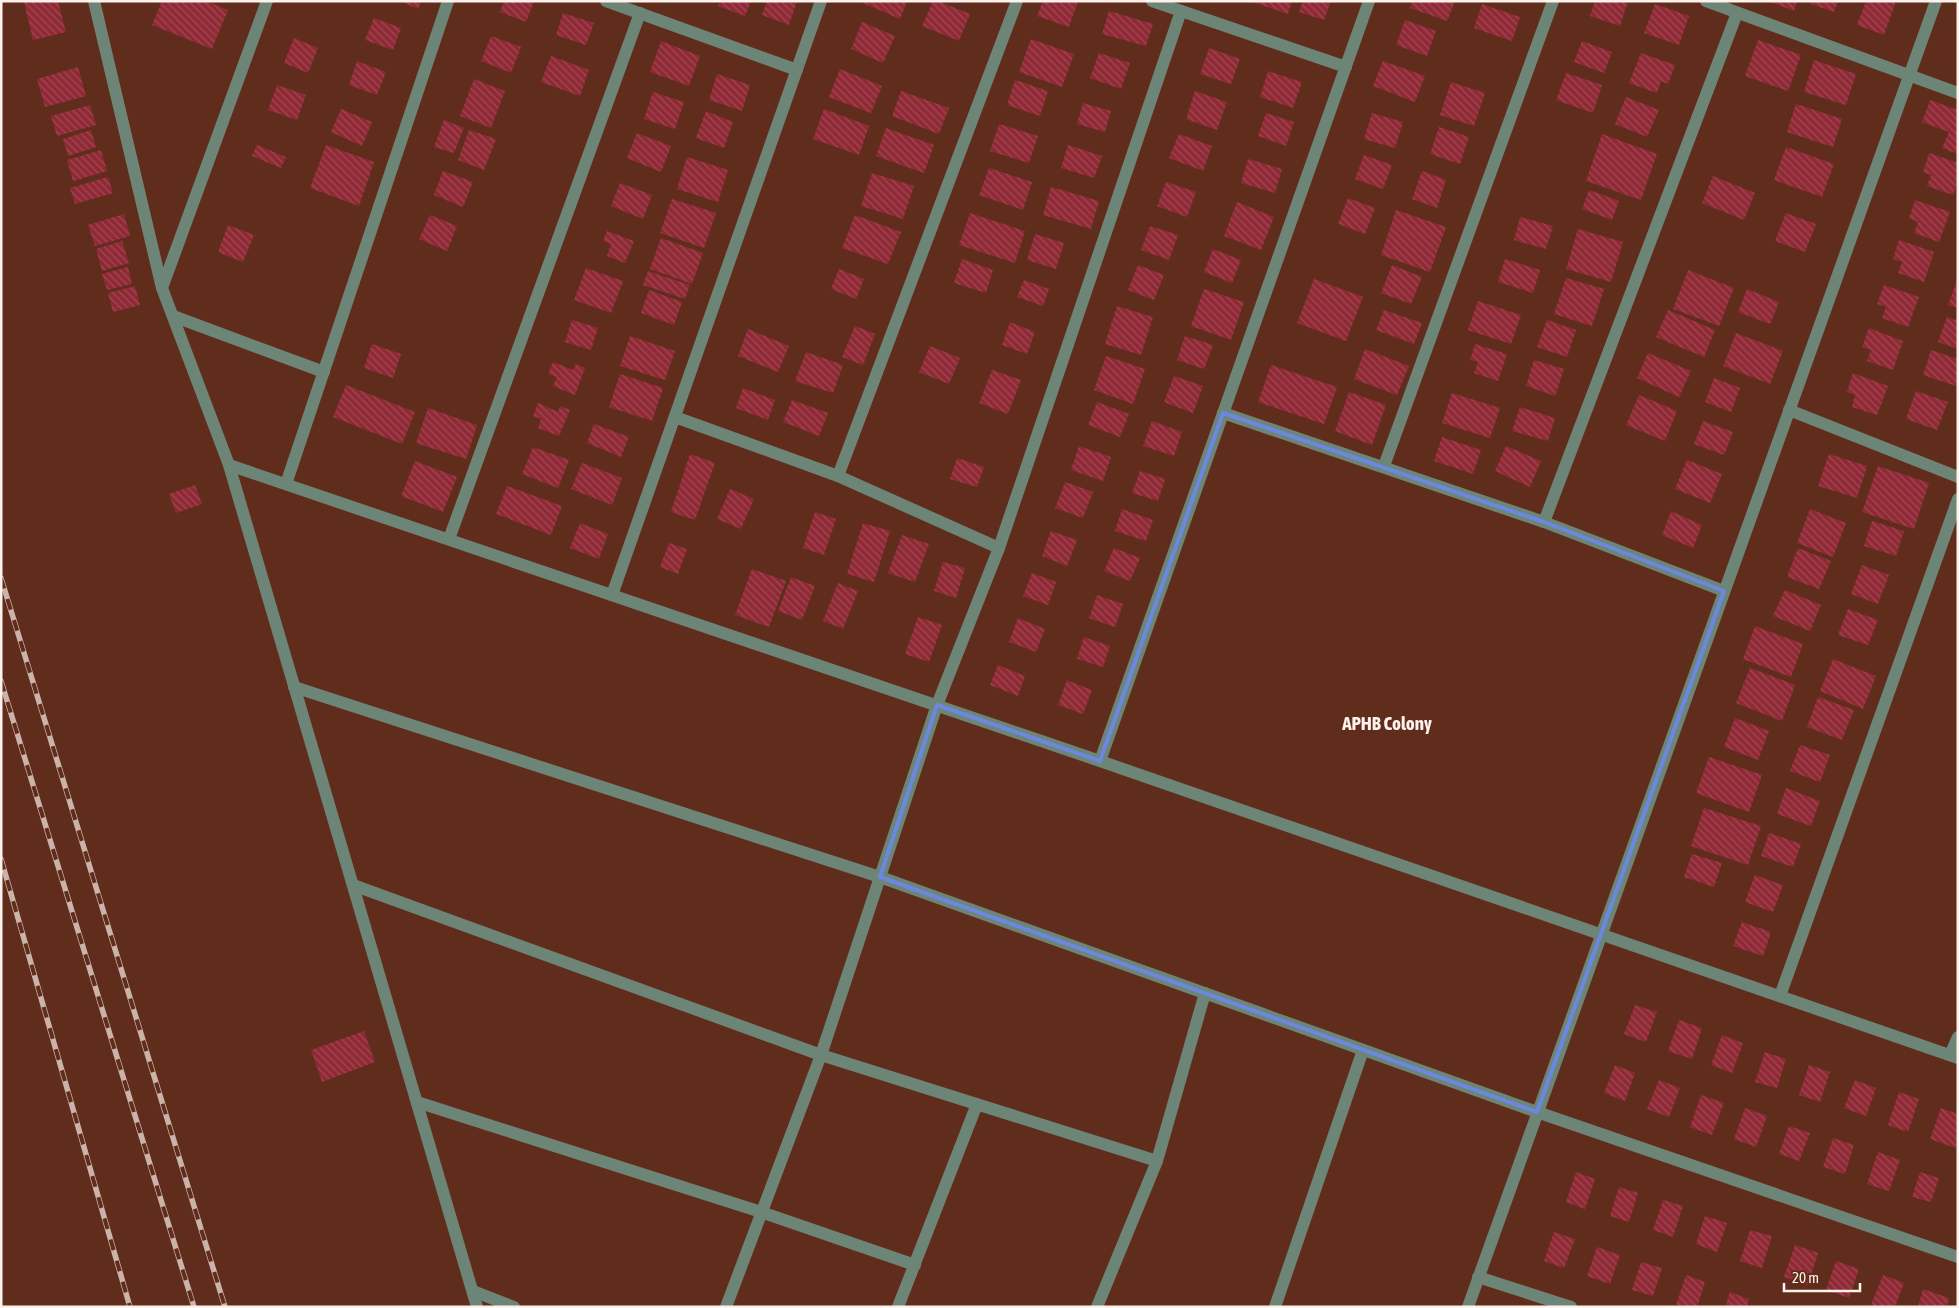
<svg xmlns="http://www.w3.org/2000/svg" width="1959" height="1308" font-family="'Asap Condensed',sans-serif">
	<style>
		.building { fill: url(#building-back-hatch) }
		.lines { fill: none; stroke-linecap: round; stroke-linejoin: round }
		.minor { stroke: #6d8576; stroke-width: 12 }
		.rail-casing { stroke: #ccb3aa; stroke-width: 5.5 }
		.rail { stroke: #602d1d; stroke-width: 4; stroke-dasharray: 11; stroke-linecap: butt }
		.marked { fill: none; stroke: #6c87df; stroke-width: 4; stroke-linejoin: round }
		.labels { text-anchor: middle; stroke-width: 4; stroke-linejoin: round; paint-order: stroke }
		.quarter-label { font-size: 19px; font-weight: bold; fill: #fff2ed; stroke: #602d1d }
	</style>
	<defs>
		<pattern id="building-back-hatch" width="6" height="6" patternUnits="userSpaceOnUse" patternTransform="scale(1.25)"><rect width="6" height="6" fill="#8f2936"/><path d="M-1 5l2 2M0 0l6 6M5-1l2 2" fill="none" stroke="#a04853"/></pattern>
	</defs>
	<rect width="100%" height="100%" fill="#602d1d"/>
	<!-- building -->
	<g class="building">
		<path d="M28 1H58L66 32 33 40 24 2Z"/>
		<path d="M162 1H206L228 10 212 49 152 25Z"/>
		<path d="M400 1H422L418 9Z"/>
		<path d="M504 1H534L526 22 500 12Z"/>
		<path d="M720 1H751L745 16 718 6Z"/>
		<path d="M767 1H797L789 25 762 15Z"/>
		<path d="M864 1H907L900 19 863 3Z"/>
		<path d="M933 1H938L970 14 959 41 922 26Z"/>
		<path d="M1043 1H1078L1069 27 1037 16Z"/>
		<path d="M1250 1H1292L1288 14Z"/>
		<path d="M1303 1H1331L1324 20 1299 12Z"/>
		<path d="M1413 1H1455L1447 21 1410 8Z"/>
		<path d="M1595 1H1628L1620 26 1590 16Z"/>
		<path d="M1768 1H1797L1794 11Z"/>
		<path d="M1812 1H1838L1834 12 1811 4Z"/>
		<path d="M1866 1H1896L1884 35 1857 25Z"/>
		<path d="M1482 4 1520 17 1512 41 1474 28Z"/>
		<path d="M1655 4 1689 16 1679 45 1644 33Z"/>
		<path d="M1109 11 1153 24 1146 46 1102 34Z"/>
		<path d="M563 13 594 23 586 45 556 35Z"/>
		<path d="M374 18 401 28 393 50 365 40Z"/>
		<path d="M1405 20 1436 31 1427 56 1396 45Z"/>
		<path d="M862 22 895 36 883 63 851 49Z"/>
		<path d="M491 36 521 47 511 73 481 61Z"/>
		<path d="M294 38 318 48 308 73 284 63Z"/>
		<path d="M1031 39 1074 54 1062 87 1019 72Z"/>
		<path d="M1758 40 1801 55 1788 91 1745 76Z"/>
		<path d="M661 41 700 56 689 86 650 72Z"/>
		<path d="M1582 41 1612 52 1604 73 1574 62Z"/>
		<path d="M1209 48 1240 59 1231 84 1200 74Z"/>
		<path d="M1099 53 1130 63 1121 89 1090 78Z"/>
		<path d="M1641 53 1675 65 1668 84 1661 81 1657 93 1629 83Z"/>
		<path d="M551 56 589 70 580 96 541 82Z"/>
		<path d="M1814 60 1856 74 1846 105 1804 92Z"/>
		<path d="M357 61 386 72 377 95 349 85Z"/>
		<path d="M1383 61 1425 76 1415 102 1373 86Z"/>
		<path d="M78 67 86 96 45 107 37 79Z"/>
		<path d="M840 69 882 86 871 113 829 97Z"/>
		<path d="M1268 71 1302 82 1293 108 1260 97Z"/>
		<path d="M1566 73 1602 85 1593 113 1556 100Z"/>
		<path d="M717 74 750 85 742 111 709 100Z"/>
		<path d="M474 79 505 91 491 128 460 116Z"/>
		<path d="M1015 80 1048 91 1040 116 1007 105Z"/>
		<path d="M1451 82 1485 93 1474 126 1440 115Z"/>
		<path d="M277 85 306 95 297 120 268 110Z"/>
		<path d="M901 91 949 108 939 134 892 116Z"/>
		<path d="M1195 91 1227 102 1217 130 1186 119Z"/>
		<path d="M653 92 684 102 675 129 644 119Z"/>
		<path d="M1626 97 1659 110 1647 137 1615 124Z"/>
		<path d="M1930 100 1958 110V154L1942 148 1949 132 1922 122Z"/>
		<path d="M1083 103 1111 111 1105 132 1077 124Z"/>
		<path d="M1796 104 1842 119 1833 147 1787 132Z"/>
		<path d="M90 105 96 125 57 136 51 116Z"/>
		<path d="M341 109 372 122 362 146 331 132Z"/>
		<path d="M824 109 869 126 859 155 813 139Z"/>
		<path d="M706 111 733 122 724 148 696 138Z"/>
		<path d="M1266 113 1294 122 1286 146 1258 136Z"/>
		<path d="M1372 113 1403 122 1395 148 1364 139Z"/>
		<path d="M444 120 464 128 454 153 434 147Z"/>
		<path d="M999 124 1038 136 1029 163 990 151Z"/>
		<path d="M1439 127 1469 137 1460 164 1430 154Z"/>
		<path d="M886 128 934 145 924 173 876 156Z"/>
		<path d="M91 130 96 147 68 156 63 139Z"/>
		<path d="M469 130 496 139 484 170 458 160Z"/>
		<path d="M637 133 671 146 661 172 627 158Z"/>
		<path d="M1179 134 1212 146 1203 171 1169 158Z"/>
		<path d="M1602 134 1657 154 1641 200 1586 181Z"/>
		<path d="M257 145 286 157 281 168 252 156Z"/>
		<path d="M326 145 374 162 359 206 310 188Z"/>
		<path d="M1068 145 1102 156 1094 178 1061 168Z"/>
		<path d="M1786 147 1834 164 1822 197 1774 180Z"/>
		<path d="M101 150 107 171 73 181 67 160Z"/>
		<path d="M1929 153 1958 163V182L1953 195 1927 186 1931 175 1923 172Z"/>
		<path d="M1364 155 1392 165 1383 189 1355 179Z"/>
		<path d="M687 157 728 170 718 202 677 189Z"/>
		<path d="M1248 159 1282 169 1275 193 1241 183Z"/>
		<path d="M989 168 1032 182 1023 210 979 195Z"/>
		<path d="M443 171 473 182 463 207 434 195Z"/>
		<path d="M1422 171 1446 180 1437 208 1412 199Z"/>
		<path d="M872 173 914 186 903 219 861 206Z"/>
		<path d="M1713 176 1755 193 1744 220 1702 203Z"/>
		<path d="M108 177 113 193 75 204 70 188Z"/>
		<path d="M1166 182 1196 192 1187 217 1157 206Z"/>
		<path d="M620 183 652 195 643 219 611 206Z"/>
		<path d="M1051 187 1099 201 1091 229 1043 215Z"/>
		<path d="M1589 190 1619 201 1612 220 1582 209Z"/>
		<path d="M1348 198 1375 208 1365 234 1338 224Z"/>
		<path d="M672 199 716 213 704 248 660 233Z"/>
		<path d="M1915 200 1950 212 1939 242 1914 233 1918 222 1909 218Z"/>
		<path d="M1237 202 1274 217 1261 250 1224 236Z"/>
		<path d="M1396 210 1446 227 1430 272 1381 255Z"/>
		<path d="M970 213 1025 231 1015 263 959 245Z"/>
		<path d="M1786 213 1816 224 1805 252 1775 241Z"/>
		<path d="M124 214 130 236 95 246 88 225Z"/>
		<path d="M430 215 457 226 447 251 419 239Z"/>
		<path d="M855 215 901 232 888 264 842 248Z"/>
		<path d="M1520 217 1553 226 1546 249 1514 240Z"/>
		<path d="M228 225 254 235 243 262 218 252Z"/>
		<path d="M1150 226 1178 235 1169 260 1141 250Z"/>
		<path d="M1578 229 1623 242 1611 282 1566 269Z"/>
		<path d="M607 231 634 241 625 263 607 256 611 244 603 241Z"/>
		<path d="M1035 234 1064 243 1056 269 1027 260Z"/>
		<path d="M661 238 703 253 692 284 650 269Z"/>
		<path d="M1899 240 1934 252 1924 282 1898 273 1902 262 1893 259Z"/>
		<path d="M122 241 129 263 102 271 96 249Z"/>
		<path d="M1213 249 1241 260 1232 283 1204 272Z"/>
		<path d="M962 259 993 270 986 293 954 283Z"/>
		<path d="M1505 259 1540 270 1533 293 1498 282Z"/>
		<path d="M1138 265 1164 275 1154 300 1128 290Z"/>
		<path d="M1392 265 1422 277 1411 304 1381 293Z"/>
		<path d="M128 267 132 284 107 290 102 274Z"/>
		<path d="M586 268 623 281 611 313 574 300Z"/>
		<path d="M839 269 864 279 856 299 831 289Z"/>
		<path d="M1688 270 1734 288 1719 326 1673 309Z"/>
		<path d="M648 271 690 285 685 299 643 285Z"/>
		<path d="M1566 278 1604 289 1592 326 1554 314Z"/>
		<path d="M1314 279 1363 297 1346 341 1297 323Z"/>
		<path d="M1024 280 1049 289 1043 306 1017 297Z"/>
		<path d="M1957 280H1958V308L1948 305Z"/>
		<path d="M1884 285 1919 297 1908 327 1882 318 1886 307 1877 304Z"/>
		<path d="M135 286 140 305 113 312 108 293Z"/>
		<path d="M1204 289 1244 302 1231 340 1191 326Z"/>
		<path d="M1747 289 1779 302 1770 324 1738 312Z"/>
		<path d="M649 290 682 302 674 325 641 313Z"/>
		<path d="M1478 301 1521 315 1511 344 1468 330Z"/>
		<path d="M1117 306 1153 317 1141 355 1105 344Z"/>
		<path d="M1384 310 1422 323 1414 344 1376 330Z"/>
		<path d="M1668 310 1715 330 1704 357 1656 337Z"/>
		<path d="M1947 317 1958 321V349L1938 342Z"/>
		<path d="M572 320 598 328 591 350 565 342Z"/>
		<path d="M1547 320 1576 330 1567 357 1537 347Z"/>
		<path d="M1010 322 1035 332 1027 354 1002 345Z"/>
		<path d="M855 326 875 334 863 365 842 357Z"/>
		<path d="M1869 328 1903 341 1893 370 1867 361 1871 350 1862 347Z"/>
		<path d="M748 329 789 346 778 372 738 356Z"/>
		<path d="M1736 333 1783 351 1770 384 1723 366Z"/>
		<path d="M630 336 675 351 665 380 620 366Z"/>
		<path d="M1185 336 1213 345 1204 369 1177 360Z"/>
		<path d="M372 344 401 354 393 378 364 368Z"/>
		<path d="M1475 344 1507 354 1498 381 1474 373 1478 362 1470 360Z"/>
		<path d="M930 346 960 358 949 384 919 372Z"/>
		<path d="M1365 349 1409 366 1397 395 1354 379Z"/>
		<path d="M1931 350 1958 359V379L1956 386 1923 375Z"/>
		<path d="M806 352 843 365 833 393 795 381Z"/>
		<path d="M1648 353 1691 371 1679 397 1637 378Z"/>
		<path d="M1106 356 1145 369 1133 404 1094 390Z"/>
		<path d="M1534 360 1564 369 1555 396 1526 386Z"/>
		<path d="M553 362 573 370 576 364 585 368 575 395 553 386 557 377 548 374Z"/>
		<path d="M1271 365 1337 387 1324 424 1258 402Z"/>
		<path d="M992 370 1021 380 1008 414 979 403Z"/>
		<path d="M1853 373 1888 386 1877 415 1852 407 1855 395 1847 392Z"/>
		<path d="M620 374 663 388 652 421 609 407Z"/>
		<path d="M1174 376 1203 386 1193 413 1164 402Z"/>
		<path d="M1714 378 1740 388 1731 412 1705 402Z"/>
		<path d="M346 385 415 412 402 444 333 417Z"/>
		<path d="M743 388 775 400 768 420 736 408Z"/>
		<path d="M1916 391 1948 402 1937 430 1906 419Z"/>
		<path d="M1349 392 1386 405 1372 445 1335 431Z"/>
		<path d="M1452 393 1500 408 1490 438 1442 423Z"/>
		<path d="M1639 395 1677 411 1665 441 1626 425Z"/>
		<path d="M792 400 828 413 819 436 783 422Z"/>
		<path d="M1097 402 1129 414 1120 437 1088 425Z"/>
		<path d="M538 403 558 412 560 406 570 410 559 436 538 428 541 419 533 416Z"/>
		<path d="M1520 407 1555 418 1548 441 1512 431Z"/>
		<path d="M428 408 477 425 466 459 416 443Z"/>
		<path d="M1152 421 1182 432 1174 456 1143 446Z"/>
		<path d="M1703 421 1733 432 1724 455 1694 444Z"/>
		<path d="M594 424 629 437 621 457 587 443Z"/>
		<path d="M1442 437 1481 450 1473 474 1434 461Z"/>
		<path d="M1079 446 1111 457 1103 481 1071 470Z"/>
		<path d="M1506 446 1541 461 1530 487 1495 471Z"/>
		<path d="M533 447 569 460 558 488 522 474Z"/>
		<path d="M690 454 715 463 695 520 671 512Z"/>
		<path d="M1829 454 1867 466 1857 498 1818 486Z"/>
		<path d="M957 458 984 467 977 487 950 479Z"/>
		<path d="M1687 460 1722 474 1710 503 1675 489Z"/>
		<path d="M415 461 457 477 443 512 401 496Z"/>
		<path d="M582 463 622 478 612 505 571 489Z"/>
		<path d="M1878 466 1929 483 1914 529 1862 512Z"/>
		<path d="M1140 471 1165 479 1158 501 1132 493Z"/>
		<path d="M1065 482 1093 492 1083 518 1055 508Z"/>
		<path d="M195 485 202 504 176 513 169 494Z"/>
		<path d="M507 486 562 506 551 535 496 514Z"/>
		<path d="M730 489 754 499 741 529 717 519Z"/>
		<path d="M1122 509 1153 520 1146 541 1115 531Z"/>
		<path d="M1810 509 1846 523 1833 557 1797 543Z"/>
		<path d="M1671 511 1702 525 1693 548 1662 535Z"/>
		<path d="M815 512 836 519 824 555 803 548Z"/>
		<path d="M1872 521 1904 531 1896 556 1864 546Z"/>
		<path d="M580 523 608 534 599 559 570 548Z"/>
		<path d="M863 523 890 531 874 582 847 574Z"/>
		<path d="M1051 531 1077 540 1067 566 1042 556Z"/>
		<path d="M902 535 929 544 915 582 888 573Z"/>
		<path d="M669 543 687 549 678 574 660 567Z"/>
		<path d="M1114 548 1140 558 1130 581 1104 571Z"/>
		<path d="M1798 548 1831 561 1819 589 1787 577Z"/>
		<path d="M943 562 965 568 956 598 934 591Z"/>
		<path d="M1862 565 1889 575 1878 604 1851 594Z"/>
		<path d="M752 569 786 581 769 627 735 615Z"/>
		<path d="M1032 573 1056 582 1048 605 1023 596Z"/>
		<path d="M791 577 815 586 802 620 778 611Z"/>
		<path d="M838 583 858 591 843 629 823 621Z"/>
		<path d="M1785 590 1821 605 1810 631 1773 616Z"/>
		<path d="M1097 595 1123 604 1115 627 1089 618Z"/>
		<path d="M1848 609 1878 620 1868 645 1838 635Z"/>
		<path d="M918 617 942 625 929 662 905 654Z"/>
		<path d="M1018 618 1045 629 1036 652 1009 642Z"/>
		<path d="M1755 626 1803 644 1791 677 1743 659Z"/>
		<path d="M1084 637 1110 646 1103 667 1077 659Z"/>
		<path d="M1833 659 1876 676 1863 709 1820 691Z"/>
		<path d="M998 665 1025 676 1018 696 990 685Z"/>
		<path d="M1750 668 1795 685 1782 721 1736 703Z"/>
		<path d="M1067 680 1092 690 1083 714 1058 705Z"/>
		<path d="M1818 697 1854 710 1842 740 1807 727Z"/>
		<path d="M1735 718 1769 731 1758 760 1724 747Z"/>
		<path d="M1800 745 1830 755 1820 782 1790 771Z"/>
		<path d="M1709 757 1762 775 1749 812 1696 793Z"/>
		<path d="M1786 788 1820 801 1811 826 1777 814Z"/>
		<path d="M1704 808 1761 826 1748 865 1691 846Z"/>
		<path d="M1769 833 1801 844 1793 867 1761 856Z"/>
		<path d="M1692 854 1722 863 1714 887 1684 877Z"/>
		<path d="M1755 875 1783 885 1773 912 1745 902Z"/>
		<path d="M1742 922 1771 932 1763 956 1733 946Z"/>
		<path d="M1635 1005 1657 1012 1646 1042 1624 1034Z"/>
		<path d="M1679 1020 1702 1028 1692 1059 1668 1051Z"/>
		<path d="M364 1031 375 1062 322 1082 311 1050Z"/>
		<path d="M1722 1035 1743 1043 1732 1073 1711 1065Z"/>
		<path d="M1765 1052 1786 1059 1777 1088 1755 1082Z"/>
		<path d="M1615 1065 1635 1073 1625 1101 1604 1093Z"/>
		<path d="M1809 1065 1830 1072 1820 1102 1799 1095Z"/>
		<path d="M1659 1080 1680 1088 1669 1117 1647 1109Z"/>
		<path d="M1855 1080 1876 1088 1866 1116 1844 1108Z"/>
		<path d="M1899 1092 1919 1099 1908 1132 1888 1125Z"/>
		<path d="M1701 1095 1724 1103 1712 1135 1690 1127Z"/>
		<path d="M1745 1108 1767 1116 1756 1147 1734 1139Z"/>
		<path d="M1941 1108 1958 1114V1141L1955 1148 1930 1139Z"/>
		<path d="M1789 1126 1810 1133 1799 1161 1779 1154Z"/>
		<path d="M1833 1138 1854 1145 1845 1174 1823 1167Z"/>
		<path d="M1878 1152 1900 1160 1889 1191 1867 1184Z"/>
		<path d="M1576 1172 1595 1179 1585 1209 1566 1202Z"/>
		<path d="M1920 1172 1939 1178 1931 1202 1912 1197Z"/>
		<path d="M1619 1187 1638 1193 1629 1222 1610 1216Z"/>
		<path d="M1663 1200 1683 1206 1673 1237 1653 1230Z"/>
		<path d="M1705 1216 1727 1223 1717 1252 1696 1244Z"/>
		<path d="M1750 1230 1772 1236 1762 1268 1740 1261Z"/>
		<path d="M1554 1232 1575 1239 1564 1268 1544 1261Z"/>
		<path d="M1795 1245 1818 1253 1808 1285 1784 1277Z"/>
		<path d="M1597 1247 1620 1255 1610 1284 1587 1276Z"/>
		<path d="M1836 1261 1859 1269 1849 1298 1826 1290Z"/>
		<path d="M1641 1262 1662 1268 1653 1296 1632 1290Z"/>
		<path d="M1686 1275 1705 1282 1697 1307 1676 1305Z"/>
		<path d="M1883 1275 1904 1283 1895 1307H1877L1871 1305Z"/>
		<path d="M1923 1289 1949 1298 1947 1307H1918Z"/>
		<path d="M1730 1292 1749 1299 1747 1307H1725Z"/>
	</g>
	<g class="lines">
		<!-- minor -->
		<g class="minor">
			<path d="M94 1 162 288 229 465 477 1307"/>
			<path d="M606 1 797 70"/>
			<path d="M1152 1 1346 67"/>
			<path d="M1706 1 1958 93"/>
			<path d="M162 288 267 1"/>
			<path d="M173 316 324 372"/>
			<path d="M1789 410 1958 477"/>
			<path d="M1223 413 1544 522 1724 591"/>
			<path d="M675 417 838 476 999 548"/>
			<path d="M229 465 1100 761 1958 1058"/>
			<path d="M1384 466 1553 1"/>
			<path d="M838 476 1017 1"/>
			<path d="M286 484 448 1"/>
			<path d="M1544 522 1737 13"/>
			<path d="M449 539 640 13"/>
			<path d="M612 595 821 1"/>
			<path d="M294 687 880 877 1537 1112 1958 1257"/>
			<path d="M1100 761 1369 1"/>
			<path d="M353 885 821 1055 1157 1161"/>
			<path d="M1780 996 1958 499"/>
			<path d="M1950 1055 1958 1037"/>
			<path d="M417 1102 761 1212 915 1265"/>
			<path d="M1478 1277 1571 1307"/>
			<path d="M473 1291 514 1307"/>
			<path d="M726 1307 821 1055 937 705 999 548 1181 11"/>
			<path d="M898 1307 977 1104"/>
			<path d="M1097 1307 1157 1161 1205 993"/>
			<path d="M1275 1307 1363 1050"/>
			<path d="M1468 1307 1936 1"/>
		</g>
		<defs>
			<g id="rail">
				<path d="M1 578 225 1307"/>
				<path d="M1 681 194 1307"/>
				<path d="M1 859 130 1307"/>
			</g>
		</defs>
		<!-- rail casing -->
		<use href="#rail" class="rail-casing"/>
		<!-- rail -->
		<use href="#rail" class="rail"/>
	</g>
	<!-- marked area -->
	<path class="marked" d="M1223 413 1544 522 1724 591 1537 1112 880 877 937 705 1100 761Z"/>
	<g class="labels">
		<!-- quarter labels -->
		<g class="quarter-label">
			<text x="1387" y="730">APHB Colony</text>
		</g>
	</g>
	<!-- border -->
	<rect width="1959" height="1308" fill="none" stroke="#fff2ed" stroke-width="5"/>
	<!-- scale -->
	<path d="M1784 1283v8h76v-8" fill="none" stroke="#fff2ed" stroke-width="2.5"/>
	<text x="1792" y="1283" font-size="15" fill="#fff2ed" stroke="#602d1d" stroke-width="4" paint-order="stroke">20 m</text>
</svg>
